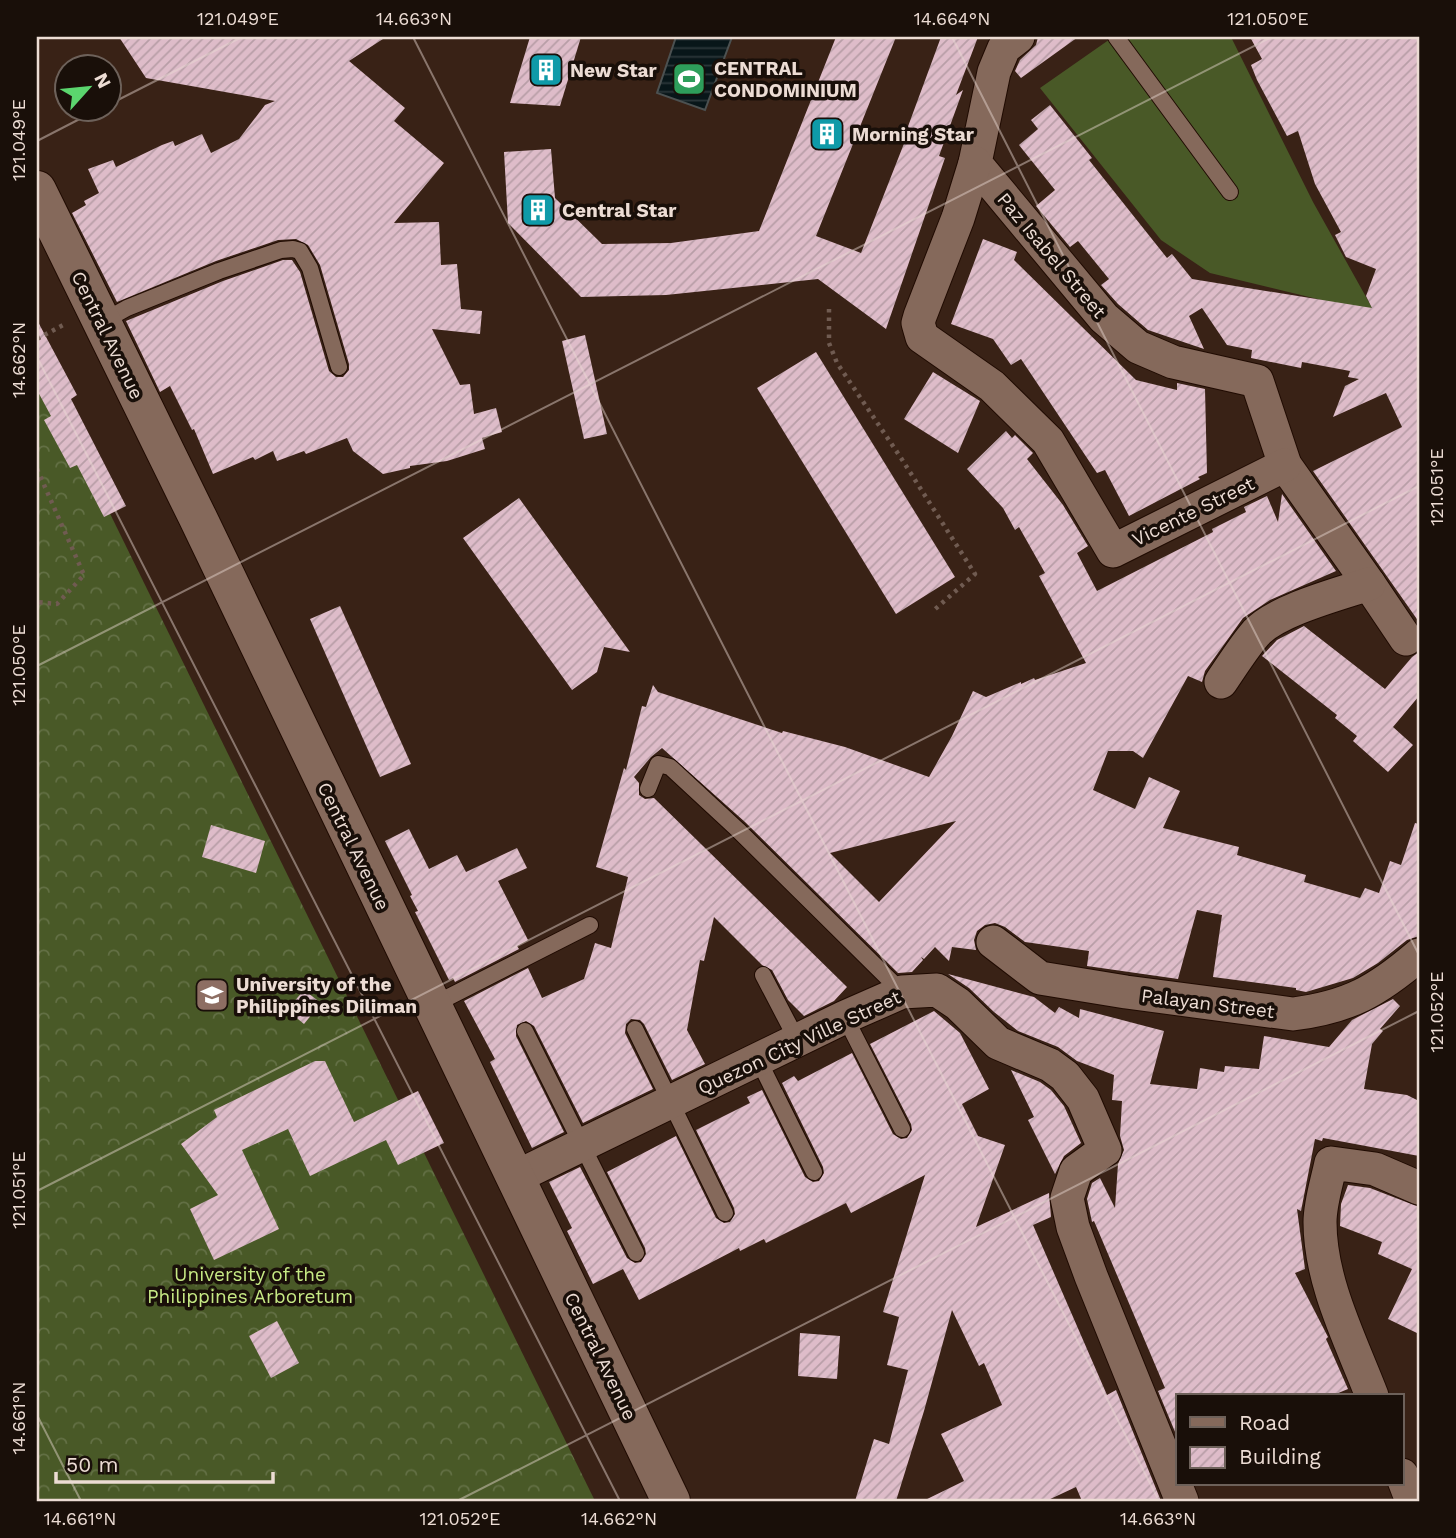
<svg xmlns="http://www.w3.org/2000/svg" width="1456" height="1538" font-family="'Work Sans',sans-serif">
	<style>
		.grass { fill: #495927 }
		.forest { fill: url(#forest-crowns) }
		.water { fill: url(#water-rules); stroke: #4c5151; stroke-width: 2 }
		.building { fill: url(#building-hatch); fill-rule: evenodd }
		.lines { fill: none; stroke-linecap: round; stroke-linejoin: round }
		.lane-casing { stroke: #200b02; stroke-width: 18 }
		.street-casing { stroke: #200b02; stroke-width: 35 }
		.secondary-casing { stroke: #200b02; stroke-width: 40 }
		.path { stroke: #705b51; stroke-width: 4.5; stroke-dasharray: 3.5 5; stroke-linecap: butt }
		.lane { stroke: #85695b; stroke-width: 16 }
		.street { stroke: #85695b; stroke-width: 33 }
		.secondary { stroke: #85695b; stroke-width: 38 }
		.ticks { fill: none; stroke: #ecdcd4; stroke-width: 2; stroke-opacity: 0.45 }
		.labels { text-anchor: middle; stroke-width: 7; stroke-linejoin: round; paint-order: stroke }
		.poi-label { font-size: 19px; font-weight: bold; fill: #ecdcd4; stroke: #190f09; text-anchor: start }
		.street-label { font-size: 19px; fill: #ecdcd4; stroke: #190f09 }
		.park-label { font-size: 19px; fill: #c7ea85; stroke: #190f09 }
		.neatline { fill: none; stroke: #ecdcd4; stroke-width: 2.5 }
		.ticks-label { font-size: 18px; text-anchor: middle; fill: #ecdcd4 }
	</style>
	<defs>
		<pattern id="forest-crowns" width="20" height="18" patternUnits="userSpaceOnUse" patternTransform="scale(1.75)"><rect width="20" height="18" fill="#495927"/><path d="M2 6a3 3 0 1 1 6 0M12 15a3 3 0 1 1 6 0" fill="none" stroke="#637045"/></pattern>
		<pattern id="water-rules" width="6" height="5" patternUnits="userSpaceOnUse" patternTransform="scale(1.75)"><rect width="6" height="5" fill="#081619"/><path d="M0 2.5h6" fill="none" stroke="#2c373a"/></pattern>
		<pattern id="building-hatch" width="6" height="6" patternUnits="userSpaceOnUse" patternTransform="scale(1.75)"><rect width="6" height="6" fill="#debcc9"/><path d="M-1 1l2-2M0 6l6-6M5 7l2-2" fill="none" stroke="#b89ea7"/></pattern>
	</defs>
	<rect width="100%" height="100%" fill="#392216"/>
	<!-- grass -->
	<path class="grass" d="M1113 37H1231L1313 202 1375 313 1210 273 1161 240 1040 88Z"/>
	<!-- forest -->
	<path class="forest" d="M37 365 595 1501H37Z"/>
	<!-- water -->
	<path class="water" d="M676 37H732L705 110 657 93Z"/>
	<!-- building -->
	<g class="building">
		<path d="M119 37H386L349 61 405 108 394 121 444 163 394 223 439 222 441 265 457 264 461 309 482 311 480 334 432 329 460 385 470 384 474 414 496 408 502 432 482 438 485 449 447 461 410 466V468L383 474 353 451 347 438 306 454 304 451 277 461 273 451 255 460 253 457 213 474 194 429 192 430 170 386 160 392 126 321 223 281 283 260H292L300 272 329 371 336 377H343L349 370V364L320 265 308 245 296 239 278 240 216 261 117 302 72 213 86 205 84 201 99 193 88 169 113 160 116 167 162 145 173 141 175 146 202 134 211 153 239 139 265 105 275 101 146 78Z"/>
		<path d="M530 37H581L560 106 510 103Z"/>
		<path d="M836 37H896L816 236 861 253 905 141 903 140 941 37H978L956 95 963 90 939 156 945 158 886 329 818 279 666 295 581 297 508 223 504 152 551 149 555 198 602 244 671 243 759 231Z"/>
		<path d="M1038 37H1078L1021 78 1015 71 1020 60 1036 45Z"/>
		<path d="M1250 37H1419V622L1313 471 1402 427 1386 393 1333 417 1345 386 1359 379 1348 377 1350 371 1302 362 1301 368 1251 358 1252 350 1227 345 1202 308 1189 316 1204 349 1148 330 1118 304 1101 285 1109 279 1078 241 1070 247 1036 206 1055 190 1019 145 1038 129 1031 120 1050 105 1092 158 1089 160 1167 258 1172 254 1192 279 1372 308 1366 296 1376 269 1346 257 1335 235 1341 232 1315 184 1298 131 1287 136 1257 80 1251 65 1262 59Z"/>
		<path d="M983 239 1017 252 1014 260 1136 380 1177 390V383L1205 389 1207 473 1198 477 1200 479 1129 516 1105 470 1097 473 1021 359 1011 365 993 339 951 324Z"/>
		<path d="M37 320 77 395 71 399 126 506 104 517 77 465 70 468 44 420 51 416 37 390Z"/>
		<path d="M585 335 607 434 584 439 562 341Z"/>
		<path d="M816 352 955 577 896 614 757 388Z"/>
		<path d="M933 372 980 401 958 453 904 419Z"/>
		<path d="M1006 431 1012 438 1015 435 1033 453 1027 459 1063 505 1088 546 1077 553 1097 591 1213 532 1212 529 1246 512 1244 507 1267 496 1278 522 1282 494 1336 571 1270 600 1243 618 1205 671 1202 682 1188 676 1143 758 1133 751H1108L1093 790 1135 809 1149 777 1180 791 1163 828 1239 847 1237 855 1306 875 1304 882 1360 898 1365 888 1379 893 1390 861 1401 865 1415 823 1419 824V936L1407 940 1378 963 1353 978 1306 992 1296 990V988L1213 977 1222 915 1197 910 1178 979 1087 966 1089 951 1025 942 1005 927 995 923 985 925 977 931 974 940 976 950 952 947 949 961 935 947 924 959 921 957 923 960 912 972 898 973 745 822 662 748 651 757 634 777 639 783V795L645 799 654 798 847 987 834 1001 804 1016 788 1000 772 970 762 965 714 917 704 961 700 960 687 1030 705 1064 672 1080 644 1024 640 1020 631 1019 626 1024 625 1033 653 1089 583 1123 534 1026 526 1021 517 1025 516 1036 564 1132 532 1148 490 1062 495 1059 464 1001 528 968 542 998 584 979 595 943 611 948 628 877 596 867 624 768 626 770 642 706 646 707 653 685 658 692 782 733 783 731 845 747 929 777 952 736 973 691 986 697 1021 682V684L1034 678 1035 680 1086 663 1039 576 1045 573 1019 527 1015 530 1003 508 967 469ZM956 821 879 902 830 853Z"/>
		<path d="M519 498 630 652 604 647 597 672 572 690 463 538Z"/>
		<path d="M340 606 411 764 380 777 310 619Z"/>
		<path d="M1304 626 1385 689 1412 657 1419 652V696L1393 727 1413 745 1388 772 1353 741 1357 736 1335 718 1337 715 1262 656 1277 640Z"/>
		<path d="M211 825 265 841 256 873 202 857Z"/>
		<path d="M409 829 429 869 457 855 466 872 517 848 527 868 498 881 528 940 517 946 519 949 455 982 453 978 449 980 415 912 418 911 410 896 412 895 385 841Z"/>
		<path d="M948 974 1034 997 1055 1013 1059 1007 1079 1018 1080 1009 1164 1031 1150 1084 1197 1089 1200 1068 1224 1072 1225 1066 1259 1069 1264 1036 1329 1047 1352 1020 1393 999 1400 1006 1380 1029 1383 1031 1372 1044 1364 1089 1407 1095 1419 1101V1156L1323 1138 1322 1141 1315 1139 1301 1211 1297 1209 1305 1269 1295 1273 1328 1337 1326 1339 1348 1389 1331 1396H1178V1439L1158 1391 1165 1388 1094 1221 1092 1222 1087 1199 1092 1183 1100 1178 1115 1208 1118 1164 1124 1150 1120 1136 1122 1101 1112 1100 1114 1075 1077 1061 1058 1047 1018 1031 994 1012 969 988Z"/>
		<path d="M304 990 321 1003 304 1024 287 1010Z"/>
		<path d="M934 1011 960 1033 989 1089 962 1104 978 1136 1005 1145 976 1227 1049 1193 1051 1217 1033 1225 1107 1395 1116 1390 1161 1501H1082L1076 1487 1046 1501H923L964 1481 941 1434 1002 1405 984 1363 979 1366 952 1310 924 1411 896 1501H855L874 1439 889 1444 908 1370 887 1365 899 1317 883 1312 925 1175 851 1213 846 1203 766 1243 764 1239 740 1251 739 1248 639 1300 623 1269 593 1284 567 1231 572 1228 549 1182 580 1167 627 1258 635 1263 641 1262 646 1254 645 1248 607 1172 676 1136 716 1218 724 1223 730 1222 735 1214 734 1208 696 1130 750 1103 747 1097 762 1090 805 1177 813 1182 819 1181 824 1173 823 1167 782 1083 794 1076 798 1081 852 1053 893 1134 901 1139 907 1138 912 1130 911 1124 870 1044Z"/>
		<path d="M315 1061H325L354 1122 418 1091 444 1143 398 1165 386 1140 310 1176 288 1129 242 1150 279 1229 214 1260 190 1209 218 1195 181 1144 217 1117 214 1110Z"/>
		<path d="M1011 1070 1040 1082 1051 1090 1064 1106 1081 1143 1064 1156 1055 1174 1028 1120 1034 1117Z"/>
		<path d="M1348 1185 1370 1188 1419 1207V1334L1388 1319 1412 1269 1378 1254 1382 1242 1340 1226 1341 1204Z"/>
		<path d="M277 1321 299 1363 271 1378 249 1336Z"/>
		<path d="M800 1333 840 1336 837 1379 798 1376Z"/>
	</g>
	<g class="lines">
		<defs>
			<g id="lane">
				<path d="M1116 37 1230 192"/>
				<path d="M102 322 127 308 219 271 281 250 293 249 300 251 310 268 339 367"/>
				<path d="M648 789 658 764 670 767 738 830 902 992"/>
				<path d="M763 975 797 1040"/>
				<path d="M431 1006 590 925"/>
				<path d="M845 1017 902 1129"/>
				<path d="M635 1029 725 1213"/>
				<path d="M525 1031 636 1253"/>
				<path d="M758 1059 814 1172"/>
			</g>
			<g id="street">
				<path d="M1018 37 1004 48 994 72 975 163 1104 318 1138 347 1173 362 1257 381 1285 465 1369 584 1406 639"/>
				<path d="M975 163 958 218 920 316 918 323 922 337 992 386 1048 441 1113 551 1285 465"/>
				<path d="M1221 682C1232 666 1243 648 1256 633 1277 610 1339 594 1369 584"/>
				<path d="M993 942 1040 978 1126 992 1293 1014C1349 1007 1377 991 1419 955"/>
				<path d="M514 1178 845 1017 902 992 937 990 958 1004 998 1043 1050 1065 1065 1076 1083 1099 1105 1150 1076 1171 1067 1198 1073 1227 1091 1276 1182 1501"/>
				<path d="M1372 1396C1351 1341 1320 1282 1320 1222 1320 1203 1327 1182 1331 1163L1375 1169 1419 1188"/>
				<path d="M1402 1475 1412 1501"/>
			</g>
			<path id="secondary" d="M37 190 197 516 671 1501"/>
		</defs>
		<!-- lane casing -->
		<use href="#lane" class="lane-casing"/>
		<!-- street casing -->
		<use href="#street" class="street-casing"/>
		<!-- secondary casing -->
		<use href="#secondary" class="secondary-casing"/>
		<!-- path -->
		<g class="path">
			<path d="M829 309V343L837 363 901 458 975 574 933 611"/>
			<path d="M37 339 67 323"/>
			<path d="M37 469 84 575 57 604 37 602"/>
		</g>
		<!-- lane -->
		<use href="#lane" class="lane"/>
		<!-- street -->
		<use href="#street" class="street"/>
		<!-- secondary -->
		<use href="#secondary" class="secondary"/>
	</g>
	<!-- ticks -->
	<path class="ticks" d="M413 37 1159 1501M952 37 1419 955M108 105 242 37M37 141 101 108M37 357 620 1501M37 666 1272 37M37 1191 1419 486M37 1415 81 1501M457 1501 1419 1011"/>
	<!-- icons -->
	<defs>
		<symbol id="building-square" viewBox="-11 -11 22 22"><rect x="-9" y="-9" width="18" height="18" rx="4" fill="#0f9aa8" stroke="#190f09"/><path d="M-4-6H4V6H1V3H-1V6H-4ZM-2.5-4.3h1.7v1.8h-1.7ZM.8-4.3h1.7v1.8H.8ZM-2.5-1h1.7V.8h-1.7ZM.8-1h1.7V.8H.8Z" fill="#fff"/></symbol>
		<symbol id="stadium-square" viewBox="-11 -11 22 22"><rect x="-9" y="-9" width="18" height="18" rx="4" fill="#2e9e5b" stroke="#190f09"/><path d="M0-5a6.5 5 0 1 0 0 10a6.5 5 0 1 0 0-10ZM-3.5-1.8h7v3.6h-7Z" fill="#fff"/></symbol>
		<symbol id="university-square" viewBox="-11 -11 22 22"><rect x="-9" y="-9" width="18" height="18" rx="4" fill="#8d6e63" stroke="#190f09"/><path d="M0-5L7-2L0 1L-7-2ZM-4 1L0 2.5L4 1V4Q0 6-4 4Z" fill="#fff"/></symbol>
	</defs>
	<g fill-rule="evenodd">
		<use href="#building-square" x="527" y="51" width="38" height="38"/>
		<use href="#stadium-square" x="670" y="60" width="38" height="38"/>
		<use href="#building-square" x="808" y="115" width="38" height="38"/>
		<use href="#building-square" x="519" y="191" width="38" height="38"/>
		<use href="#university-square" x="193" y="976" width="38" height="38"/>
	</g>
	<g class="labels">
		<!-- poi labels -->
		<g class="poi-label">
			<text x="714" y="75">CENTRAL<tspan x="714" dy="22">CONDOMINIUM</tspan></text>
			<text x="570" y="77">New Star</text>
			<text x="852" y="141">Morning Star</text>
			<text x="562" y="217">Central Star</text>
			<text x="236" y="991">University of the<tspan x="236" dy="22">Philippines Diliman</tspan></text>
		</g>
		<!-- street labels -->
		<g class="street-label">
			<text transform="translate(1052 255) rotate(50)" y="7">Paz Isabel Street</text>
			<text transform="translate(108 335) rotate(64)" y="7">Central Avenue</text>
			<text transform="translate(1193 511) rotate(-26)" y="7">Vicente Street</text>
			<text transform="translate(354 846) rotate(64)" y="7">Central Avenue</text>
			<text transform="translate(1208 1003) rotate(7)" y="7">Palayan Street</text>
			<text transform="translate(799 1042) rotate(-25)" y="7">Quezon City Ville Street</text>
			<text transform="translate(601 1356) rotate(64)" y="7">Central Avenue</text>
		</g>
		<!-- park labels -->
		<g class="park-label">
			<text x="250" y="1281">University of the<tspan x="250" dy="22">Philippines Arboretum</tspan></text>
		</g>
	</g>
	<!-- border -->
	<rect width="1456" height="1538" fill="none" stroke="#190f09" stroke-width="77"/>
	<!-- legend -->
	<rect x="1176" y="1394" width="228" height="91" fill="#190f09" stroke="#6d615a" stroke-width="2"/>
	<rect x="1190" y="1417" width="35" height="10" fill="#85695b" stroke="#6d615a" stroke-width="2"/>
	<text x="1239" y="1430" font-size="21" fill="#ecdcd4">Road</text>
	<rect x="1190" y="1447" width="35" height="21" fill="url(#building-hatch)" stroke="#6d615a" stroke-width="2"/>
	<text x="1239" y="1464" font-size="21" fill="#ecdcd4">Building</text>
	<!-- north arrow -->
	<g transform="translate(88 88) rotate(63)"><circle r="33" fill="#190f09" stroke="#6d615a" stroke-width="2"/>
	<path d="M0-5L12 26L0 18L-12 26Z" fill="#5bd56e"/>
	<text y="-10" font-size="19" font-weight="bold" text-anchor="middle" fill="#ecdcd4">N</text>
	</g>
	<!-- scale -->
	<path d="M56 1472v10h217v-10" fill="none" stroke="#ecdcd4" stroke-width="3.5"/>
	<text x="66" y="1472" font-size="21" fill="#ecdcd4" stroke="#190f09" stroke-width="5" paint-order="stroke">50 m</text>
	<rect x="38" y="38" width="1380" height="1462" class="neatline"/>
	<g class="ticks-label">
		<text x="238" y="25">121.049°E</text>
		<text x="414" y="25">14.663°N</text>
		<text x="952" y="25">14.664°N</text>
		<text x="1268" y="25">121.050°E</text>
		<text transform="translate(19 140) rotate(-90)" y="6">121.049°E</text>
		<text transform="translate(19 360) rotate(-90)" y="6">14.662°N</text>
		<text transform="translate(1437 487) rotate(-90)" y="6">121.051°E</text>
		<text transform="translate(19 665) rotate(-90)" y="6">121.050°E</text>
		<text transform="translate(1437 1012) rotate(-90)" y="6">121.052°E</text>
		<text transform="translate(19 1190) rotate(-90)" y="6">121.051°E</text>
		<text transform="translate(19 1418) rotate(-90)" y="6">14.661°N</text>
		<text x="80" y="1525">14.661°N</text>
		<text x="460" y="1525">121.052°E</text>
		<text x="619" y="1525">14.662°N</text>
		<text x="1158" y="1525">14.663°N</text>
	</g>
</svg>
